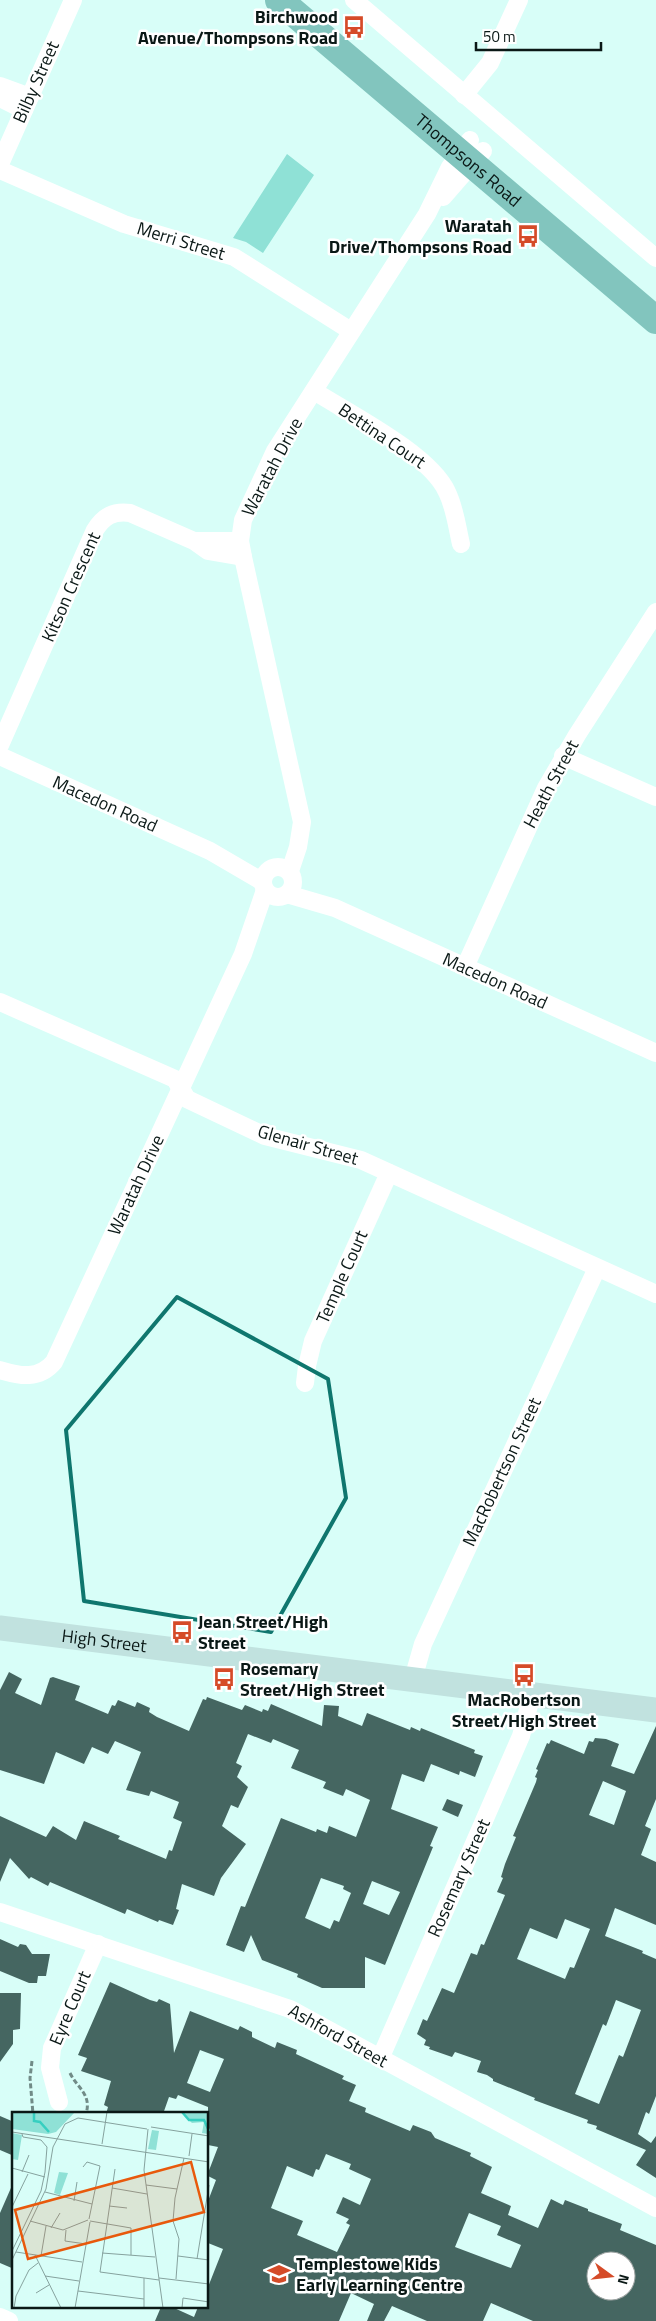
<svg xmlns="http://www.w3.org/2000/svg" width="656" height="2321" font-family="'Titillium Web',sans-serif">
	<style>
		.green { fill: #8fe1d6 }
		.building { fill: #456661; fill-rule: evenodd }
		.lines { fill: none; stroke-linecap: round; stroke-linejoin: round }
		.path { stroke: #718b87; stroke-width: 3; stroke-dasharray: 5 2.5; stroke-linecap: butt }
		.minor { stroke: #fff; stroke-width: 18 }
		.secondary { stroke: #c1e2df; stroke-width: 25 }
		.primary { stroke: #82c5be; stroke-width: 28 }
		.marked { fill: none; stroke: #0f766e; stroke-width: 4; stroke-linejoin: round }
		.labels { text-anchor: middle; stroke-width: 5; stroke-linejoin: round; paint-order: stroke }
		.poi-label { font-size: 18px; font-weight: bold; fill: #0a1816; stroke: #fff; text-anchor: start }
		.street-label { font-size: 18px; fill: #0a1816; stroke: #fff }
		.inset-river { fill: none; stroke: #37cfc0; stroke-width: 2.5 }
		.inset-road { fill: none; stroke: #86a29e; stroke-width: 1 }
		.view { fill: #e8590c; fill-opacity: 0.15; stroke: #e8590c; stroke-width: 2.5 }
		.inset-edge { fill: none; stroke: #0a1816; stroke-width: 2.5 }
	</style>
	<rect width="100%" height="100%" fill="#d8fef8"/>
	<!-- green -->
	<path class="green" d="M287 154 314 175 263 253 246 242 233 238Z"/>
	<!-- building -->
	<g class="building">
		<path d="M9 1672 22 1679 15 1693 41 1705 50 1678 53 1677 80 1686 75 1700 108 1714 112 1705 115 1706 118 1700 135 1707 137 1702 150 1708 149 1712 157 1717 189 1731 203 1699 206 1700 207 1697 242 1710 245 1705 262 1712 263 1709 268 1711 271 1704 322 1726 324 1705 339 1706 338 1716 362 1726 367 1713 410 1730 411 1727 420 1731 421 1728 475 1750 474 1753 483 1756 475 1777 460 1771 459 1775 431 1764 424 1782 402 1774 391 1809 438 1827 430 1846 433 1847 385 1965 365 1957V1988H322L297 1977 298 1974 262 1960 251 1935 244 1952 226 1945 241 1906 245 1907 281 1818 316 1832 317 1829 327 1833 329 1826 356 1837 370 1800 346 1789 343 1796 323 1788 326 1782 291 1768 299 1750 273 1739 271 1743 248 1734 236 1763 242 1766 237 1777 248 1787 238 1808 231 1805 222 1826 246 1844 221 1878 214 1896 182 1884 176 1909 179 1910 173 1925 159 1920 158 1922 127 1909 125 1914 50 1882 48 1886 31 1877 29 1879 10 1858 0 1882V1816L46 1837 53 1826 76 1840 84 1821 120 1836 118 1839 166 1859 169 1850 172 1851 182 1822 173 1818 179 1802 151 1791 149 1796 126 1790 141 1752 115 1741 108 1754 92 1747 84 1764 56 1752 44 1784 0 1770V1690ZM321 1878 344 1886 343 1889 351 1893 339 1922 334 1920 330 1929 305 1918ZM372 1881 400 1892 389 1915 363 1904Z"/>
		<path d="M656 1726V1799L645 1826 651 1829 641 1855 656 1862V1925L615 1908 605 1936 643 1951 642 1953 656 1959V2096L649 2114 646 2112 638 2134 651 2143 656 2136V2178L636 2165 646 2150 596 2129 597 2126 587 2123 588 2120 534 2100 535 2098 493 2081V2079L487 2075 477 2072 481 2061 455 2052 452 2057 429 2049 430 2047 424 2045 426 2040 417 2034 423 2019 427 2021 442 1988 454 1993 471 1953 477 1955 481 1944 484 1945 505 1895 497 1892 503 1878 501 1877 505 1864 516 1837 513 1836 536 1782 537 1778 535 1777 538 1770 536 1769 547 1743 549 1744 551 1740 584 1754 589 1741 593 1742 595 1738 606 1739 619 1744 611 1766 634 1774ZM603 1781 626 1791 614 1825 589 1815ZM565 1919 590 1929 574 1968 570 1967 565 1979 517 1959 530 1928 557 1939ZM616 2000 641 2010 623 2057 619 2055 599 2104 575 2094 603 2024 606 2026Z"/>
		<path d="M447 1799 463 1805 458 1817 442 1810Z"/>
		<path d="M0 1939 18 1947 20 1944 26 1945 32 1954H50L46 1976H38L37 1983H29L0 1971Z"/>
		<path d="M110 1982 150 2000 157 2002 159 1999 170 2004 174 2053 190 2011 238 2030 240 2026 252 2032V2037L275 2048 277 2042 297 2050 296 2054 344 2076 342 2079 356 2085 349 2101 366 2108 365 2112 410 2131 413 2125 431 2132 435 2138 471 2153 470 2156 492 2167 481 2193 511 2206 508 2215 538 2228 551 2199 563 2205 565 2200 588 2209V2211L622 2224 620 2230 656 2245V2321H533L491 2303 483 2321H427L392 2306 384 2321H367L374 2304 351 2293 339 2321H155L161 2307H172L194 2317 198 2307H208V2287L223 2249 208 2243V2201L216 2180 208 2176V2173L218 2147 208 2145V2107L178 2095 176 2099 169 2097 163 2114H106L108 2107 104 2105 111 2081 81 2071 87 2058 78 2055ZM200 2050 224 2059 210 2092 187 2083ZM326 2154 351 2164 349 2169 371 2179 360 2205 343 2197 336 2213 349 2219 346 2223 350 2225 337 2252 297 2235 303 2221 271 2208 287 2166 313 2177 316 2169 319 2170ZM469 2213 501 2226 497 2235 521 2245 511 2268 455 2247ZM596 2261H626V2291H596Z"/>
		<path d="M0 1993H21L20 2029 13 2030V2044L0 2062Z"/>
		<path d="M0 2116 14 2122V2156L0 2150Z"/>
		<path d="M14 2181V2269L0 2263V2213Z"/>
	</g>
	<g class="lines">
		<!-- path -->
		<g class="path">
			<path d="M32 2061 30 2078 33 2114"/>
			<path d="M70 2073C77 2088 92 2094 86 2114"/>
		</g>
		<!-- minor -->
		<g class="minor">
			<path d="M354 0 656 258"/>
			<path d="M0 86 30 97"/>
			<path d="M464 95 490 63 519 0"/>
			<path d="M0 98 24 110"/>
			<path d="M0 164 73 0"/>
			<path d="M0 170 124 224 234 257 351 331"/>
			<path d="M443 197 483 151"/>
			<path d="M314 391C350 414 430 454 447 492 455 508 457 527 461 544"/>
			<path d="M197 541H240"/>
			<path d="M0 745 95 530C104 516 113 511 130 513L194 541 208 551 243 557"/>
			<path d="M0 756 210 851 263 882"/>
			<path d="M563 756 656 797"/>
			<circle cx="278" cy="882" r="15"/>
			<path d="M290 871 298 847 302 822 243 557 240 541 243 520 275 451 427 214 450 167 470 140"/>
			<path d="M287 894 335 908 656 1053"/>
			<path d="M465 967 546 788 577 735 656 612"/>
			<path d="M0 1002 175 1079 187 1099 265 1136 361 1160 656 1294"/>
			<path d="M0 1370C20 1376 39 1380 54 1362L243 954 265 890"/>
			<path d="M305 1383 307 1366 313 1341 389 1173"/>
			<path d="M413 1679 423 1644 597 1268"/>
			<path d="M0 1912 290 2009 656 2208"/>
			<path d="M380 2059 521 1736 532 1694"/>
			<path d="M59 2102 50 2068 52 2048 98 1944"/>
			<path d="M0 2317 9 2321"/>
		</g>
		<!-- secondary -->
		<path class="secondary" id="s1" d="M0 1628 656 1710"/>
		<!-- primary -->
		<path class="primary" id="s2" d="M279 0 656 320"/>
	</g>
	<!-- marked area -->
	<path class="marked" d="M177 1297 328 1379 346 1498 271 1632 84 1601 66 1430Z"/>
	<!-- icons -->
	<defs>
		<symbol id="bus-bare" viewBox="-9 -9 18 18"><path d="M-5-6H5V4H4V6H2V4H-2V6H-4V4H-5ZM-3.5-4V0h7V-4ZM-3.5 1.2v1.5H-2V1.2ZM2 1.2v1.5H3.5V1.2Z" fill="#d54b28" stroke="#fff" stroke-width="2.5" paint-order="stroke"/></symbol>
		<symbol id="school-bare" viewBox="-9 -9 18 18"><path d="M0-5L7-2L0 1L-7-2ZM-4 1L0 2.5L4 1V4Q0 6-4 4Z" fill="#d54b28" stroke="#fff" stroke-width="2.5" paint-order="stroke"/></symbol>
	</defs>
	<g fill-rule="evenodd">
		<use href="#bus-bare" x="338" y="11" width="32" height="32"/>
		<use href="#bus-bare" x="512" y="220" width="32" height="32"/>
		<use href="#bus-bare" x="166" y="1616" width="32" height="32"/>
		<use href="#bus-bare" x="508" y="1659" width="32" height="32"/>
		<use href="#bus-bare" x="208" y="1663" width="32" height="32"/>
		<use href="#school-bare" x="263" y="2258" width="32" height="32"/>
	</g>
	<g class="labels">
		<!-- poi labels -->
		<g class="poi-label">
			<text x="338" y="23" text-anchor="end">Birchwood<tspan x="338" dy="21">Avenue/Thompsons Road</tspan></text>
			<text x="512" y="232" text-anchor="end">Waratah<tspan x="512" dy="21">Drive/Thompsons Road</tspan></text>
			<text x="198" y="1628">Jean Street/High<tspan x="198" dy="21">Street</tspan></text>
			<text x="240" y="1675">Rosemary<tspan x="240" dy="21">Street/High Street</tspan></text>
			<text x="524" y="1706" text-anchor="middle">MacRobertson<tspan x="524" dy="21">Street/High Street</tspan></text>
			<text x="296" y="2270">Templestowe Kids<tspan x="296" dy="21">Early Learning Centre</tspan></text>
		</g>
		<!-- street labels -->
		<g class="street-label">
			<text transform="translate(36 82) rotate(-66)" y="6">Bilby Street</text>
			<text dy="6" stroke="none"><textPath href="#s2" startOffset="248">Thompsons Road</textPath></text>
			<text transform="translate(181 241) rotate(17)" y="6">Merri Street</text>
			<text transform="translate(382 436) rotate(34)" y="6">Bettina Court</text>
			<text transform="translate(272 467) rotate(-62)" y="6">Waratah Drive</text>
			<text transform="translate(71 587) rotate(-66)" y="6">Kitson Crescent</text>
			<text transform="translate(551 784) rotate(-62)" y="6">Heath Street</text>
			<text transform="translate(105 804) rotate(24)" y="6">Macedon Road</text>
			<text transform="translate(495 981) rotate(24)" y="6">Macedon Road</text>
			<text transform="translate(308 1145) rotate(16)" y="6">Glenair Street</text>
			<text transform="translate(136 1185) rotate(-65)" y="6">Waratah Drive</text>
			<text transform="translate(342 1277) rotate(-66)" y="6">Temple Court</text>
			<text transform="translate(502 1472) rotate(-65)" y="6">MacRobertson Street</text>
			<text dy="6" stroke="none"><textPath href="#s1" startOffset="105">High Street</textPath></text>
			<text transform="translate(459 1878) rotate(-66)" y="6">Rosemary Street</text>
			<text transform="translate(70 2008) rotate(-67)" y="6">Eyre Court</text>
			<text transform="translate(338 2036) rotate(29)" y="6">Ashford Street</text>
		</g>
	</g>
	<!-- overview -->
	<g transform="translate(12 2112)">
		<rect width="196" height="196" fill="#d8fef8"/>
		<path d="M0 0H63L44 20 36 22 0 17ZM169 0H196V22L190 21 192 10 180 11ZM140 18 147 19 144 38 136 37ZM0 21 10 23 6 48 0 47ZM47 60 56 61 48 83 42 81Z" fill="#8fe1d6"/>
		<path class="inset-river" d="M22 0V9L28 10 37 20M170 0 177 8H192L197 19"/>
		<path class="inset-road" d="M139 15 197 24M136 17 132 58 151 196M0 20 197 50M90 32 95 0M177 44 180 22M71 55 75 50 88 54 77 107M0 56 33 65M103 57 88 160 147 168M10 60 17 43M134 73 165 77M100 76 135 82M33 80 80 92M62 89 65 70M97 94 115 96M0 95 16 62M18 109 51 118 76 108M78 109 119 116V143M39 116 48 101M54 118 53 129 74 132M0 139 29 79 33 60 35 35 29 28 11 25 10 22M4 140 70 150M90 141 143 145M23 143 49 196M29 144 34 114M166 144 197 148M185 147 197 73M0 148 34 77 41 35 53 12 66 6 135 17M33 164 67 169M147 166 197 172M164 167 167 127 161 109 163 86 172 46M66 179 132 187M24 181 37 173M2 196 4 184 17 158 26 151M63 196 78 110M132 196V166M170 196 171 186 197 190"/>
		<path class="view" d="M179 50 192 100 16 147 3 98Z"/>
		<rect width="196" height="196" class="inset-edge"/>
	</g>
	<!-- north arrow -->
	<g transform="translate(611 2276) rotate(105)"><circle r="24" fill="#ffffff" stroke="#9da3a2"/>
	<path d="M0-4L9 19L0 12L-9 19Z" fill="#d54b28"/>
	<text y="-8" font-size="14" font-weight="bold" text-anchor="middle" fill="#0a1816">N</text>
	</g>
	<!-- scale -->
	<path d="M476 42v8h125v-8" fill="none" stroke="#0a1816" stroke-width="2.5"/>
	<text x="483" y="42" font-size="15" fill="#0a1816" stroke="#ffffff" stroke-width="4" paint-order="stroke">50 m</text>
</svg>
